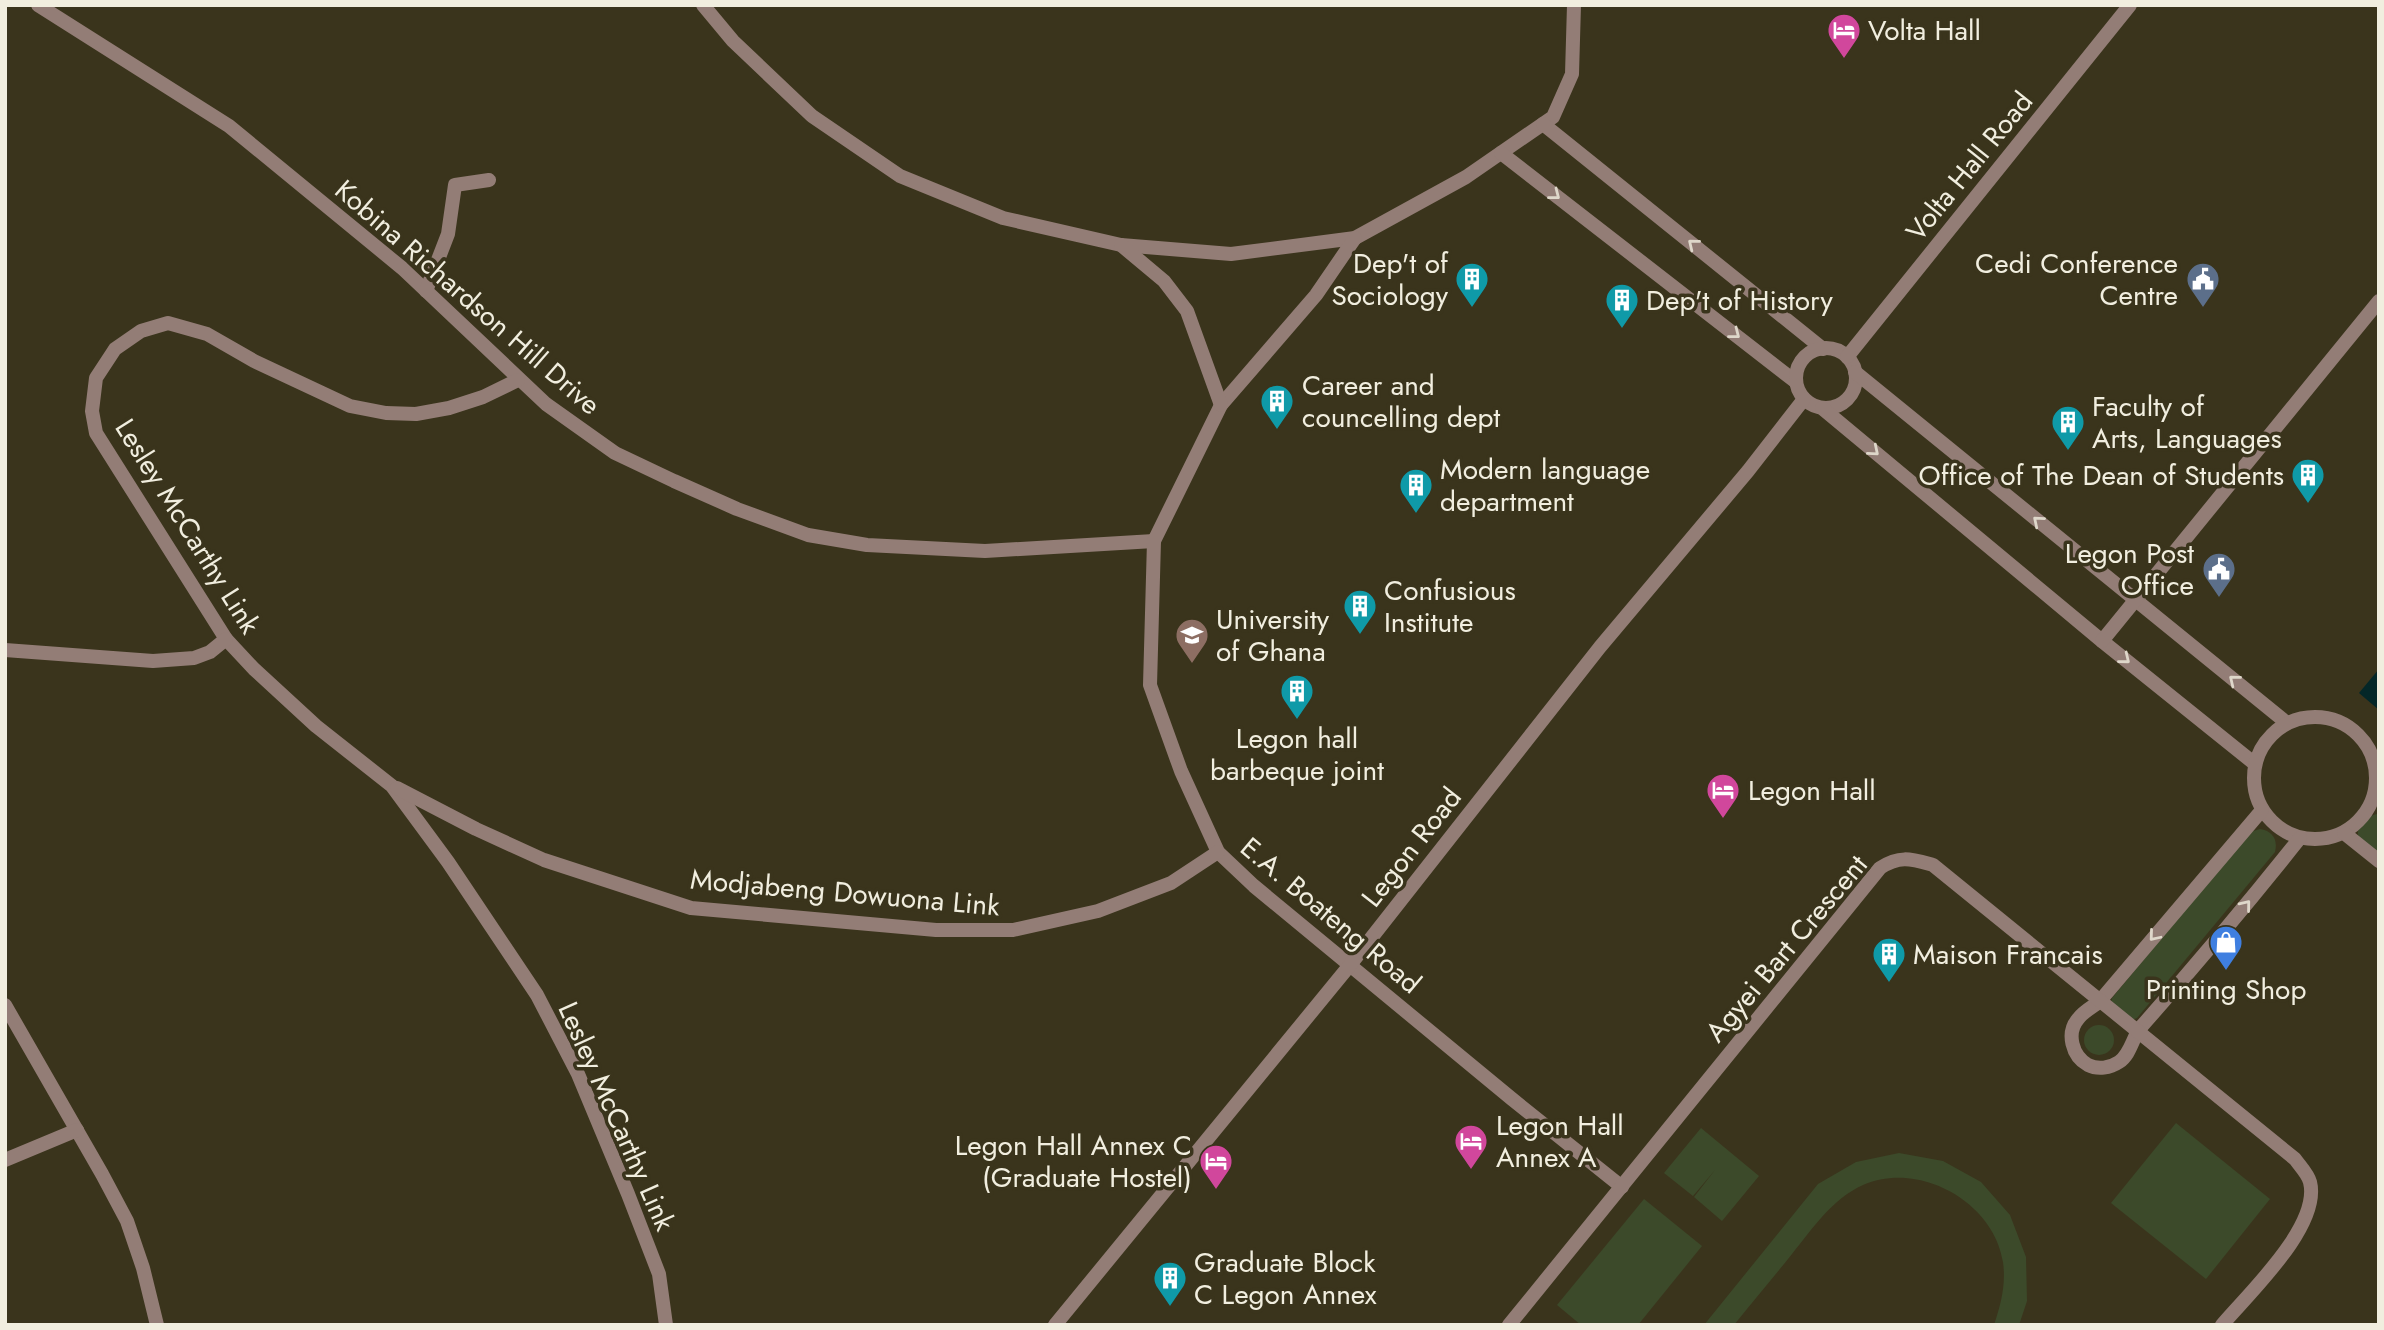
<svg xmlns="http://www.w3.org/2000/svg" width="2384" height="1330" font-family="Jost,sans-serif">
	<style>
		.green { fill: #3c4a2a }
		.water { fill: #042728 }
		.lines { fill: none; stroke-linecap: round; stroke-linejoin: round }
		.street { stroke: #937d76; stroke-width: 14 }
		.oneway { stroke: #ded7ca }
		.labels { text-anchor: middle; stroke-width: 7; stroke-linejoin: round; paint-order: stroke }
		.poi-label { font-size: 28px; fill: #f1eedf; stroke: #3a341c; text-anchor: start }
		.street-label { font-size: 28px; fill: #f1eedf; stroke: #3a341c }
	</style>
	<rect width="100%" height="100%" fill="#3a341c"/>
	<!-- green -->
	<g class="green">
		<path d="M2377 814 2379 815V855C2373 851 2364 846 2360 840 2353 827 2366 816 2377 814Z"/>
		<path d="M2260 829C2273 831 2278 840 2275 852L2137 1018 2132 1020 2111 1003 2112 998 2250 832Z"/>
		<circle cx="2099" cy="1040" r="15"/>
		<path d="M2176 1123 2270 1199 2206 1279 2111 1203Z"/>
		<path d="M1701 1128 1759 1176 1722 1221 1694 1197 1715 1170 1693 1196 1664 1173Z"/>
		<path d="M1899 1153 1943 1161 1981 1182 2010 1215 2026 1257 2027 1301 2019 1325H1994C2001 1304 2006 1285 2003 1262 1994 1202 1919 1160 1863 1185 1832 1199 1813 1228 1792 1254 1773 1278 1753 1301 1734 1325H1704L1818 1184 1856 1162Z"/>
		<path d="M1644 1199 1702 1246 1638 1325H1581L1557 1305Z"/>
	</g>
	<!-- water -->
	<path class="water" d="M2379 669V710L2359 693Z"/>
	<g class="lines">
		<!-- street -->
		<g class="street">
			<path d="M38 5 229 126 402 268 546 404 615 453 674 481 737 509 808 535 867 545 985 551 1154 541"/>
			<path d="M703 5 733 41 812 116 900 176 1003 218 1121 245 1231 254 1355 238 1466 177 1553 117 1572 74 1574 5"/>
			<path d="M1543 124 1823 349"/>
			<path d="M1501 153 1796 382"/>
			<path d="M1355 238 1316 295 1221 405 1154 541 1150 685 1181 771 1218 852 1254 886 1512 1099 1622 1187"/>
			<path d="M1121 245 1164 281 1187 311 1221 405"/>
			<path d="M426 291 448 234 455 185 489 180"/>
			<circle cx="1826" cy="378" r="30"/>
			<path d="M1847 357 2130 5"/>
			<path d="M1855 372 2287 723"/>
			<path d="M518 380 483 397 449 408 416 414 386 413 350 406 254 361 207 334 168 323 141 331 115 349 96 378 92 411 96 433 226 639 254 669 316 726 392 786 448 862 537 995 578 1074 628 1194 659 1274 666 1325"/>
			<path d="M1822 408 2102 641 2255 764"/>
			<path d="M2102 641 2379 301"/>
			<path d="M5 650 153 661 194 658 210 652 226 639"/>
			<circle cx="2315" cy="778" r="61"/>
			<path d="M397 788 476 829 544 860 691 908 936 930H1013L1098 911 1171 883 1218 852"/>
			<path d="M2262 810 2099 1002C2092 1007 2083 1012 2078 1019 2066 1033 2072 1056 2088 1065 2098 1070 2110 1068 2119 1062 2131 1054 2132 1038 2141 1027 2196 965 2249 902 2300 838"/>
			<path d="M2344 833 2379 861"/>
			<path d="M5 1005 102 1174 127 1221 143 1268 157 1325"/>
			<path d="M5 1160 77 1130"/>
			<path d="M1055 1325 1350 965 1600 647 1748 471 1804 399"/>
			<path d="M1509 1325 1880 868C1900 855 1911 859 1933 865L2295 1159C2300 1166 2308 1174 2310 1182 2321 1226 2249 1293 2222 1325"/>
		</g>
	</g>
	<!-- one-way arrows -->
	<defs><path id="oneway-chevron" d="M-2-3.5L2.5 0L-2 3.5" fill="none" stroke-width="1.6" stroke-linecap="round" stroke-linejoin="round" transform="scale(1.75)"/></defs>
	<g class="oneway">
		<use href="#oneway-chevron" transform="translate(1555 195) rotate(38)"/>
		<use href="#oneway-chevron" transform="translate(1693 244) rotate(-141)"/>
		<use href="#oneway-chevron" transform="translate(1735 334) rotate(38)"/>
		<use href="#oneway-chevron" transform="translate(1874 451) rotate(40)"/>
		<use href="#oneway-chevron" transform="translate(2038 521) rotate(-140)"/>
		<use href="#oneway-chevron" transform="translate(2125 659) rotate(39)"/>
		<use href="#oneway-chevron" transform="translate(2234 680) rotate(-141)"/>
		<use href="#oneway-chevron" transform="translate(2246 905) rotate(-51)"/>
		<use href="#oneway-chevron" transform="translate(2154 936) rotate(130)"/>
	</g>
	<!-- icons -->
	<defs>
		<symbol id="hotel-pin" viewBox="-11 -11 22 30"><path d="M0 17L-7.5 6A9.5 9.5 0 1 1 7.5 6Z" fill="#d1479c" stroke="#3a341c"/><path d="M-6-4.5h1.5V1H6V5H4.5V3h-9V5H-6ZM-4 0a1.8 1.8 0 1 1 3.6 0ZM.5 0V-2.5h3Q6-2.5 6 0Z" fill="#fff"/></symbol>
		<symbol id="building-pin" viewBox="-11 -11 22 30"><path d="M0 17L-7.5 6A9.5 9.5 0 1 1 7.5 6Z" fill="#0f9aa8" stroke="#3a341c"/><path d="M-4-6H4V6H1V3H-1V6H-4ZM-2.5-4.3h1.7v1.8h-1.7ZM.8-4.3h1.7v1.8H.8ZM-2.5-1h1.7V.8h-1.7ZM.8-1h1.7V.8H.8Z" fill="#fff"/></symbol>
		<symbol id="civic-pin" viewBox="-11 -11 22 30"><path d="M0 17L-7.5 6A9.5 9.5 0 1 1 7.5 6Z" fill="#5c6f8a" stroke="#3a341c"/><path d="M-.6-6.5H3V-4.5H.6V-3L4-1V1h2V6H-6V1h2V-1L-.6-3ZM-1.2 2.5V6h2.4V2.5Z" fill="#fff"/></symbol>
		<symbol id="university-pin" viewBox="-11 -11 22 30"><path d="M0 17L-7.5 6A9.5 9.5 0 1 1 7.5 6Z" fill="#8d6e63" stroke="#3a341c"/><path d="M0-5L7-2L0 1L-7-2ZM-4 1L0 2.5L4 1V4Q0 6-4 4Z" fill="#fff"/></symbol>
		<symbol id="shop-pin" viewBox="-11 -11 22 30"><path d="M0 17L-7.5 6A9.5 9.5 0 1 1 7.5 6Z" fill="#3f7fe0" stroke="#3a341c"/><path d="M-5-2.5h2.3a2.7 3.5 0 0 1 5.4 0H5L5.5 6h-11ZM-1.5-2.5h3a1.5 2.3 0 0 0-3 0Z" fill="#fff"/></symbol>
	</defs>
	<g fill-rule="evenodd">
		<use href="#hotel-pin" x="1825" y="11" width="38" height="52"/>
		<use href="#building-pin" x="1453" y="260" width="38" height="52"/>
		<use href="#civic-pin" x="2184" y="260" width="38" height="52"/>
		<use href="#building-pin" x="1603" y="281" width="38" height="52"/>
		<use href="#building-pin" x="1258" y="382" width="38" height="52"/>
		<use href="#building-pin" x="2049" y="403" width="38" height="52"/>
		<use href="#building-pin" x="2289" y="456" width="38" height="52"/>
		<use href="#building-pin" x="1397" y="466" width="38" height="52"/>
		<use href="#civic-pin" x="2200" y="550" width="38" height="52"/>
		<use href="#building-pin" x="1341" y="587" width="38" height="52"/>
		<use href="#university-pin" x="1173" y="616" width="38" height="52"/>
		<use href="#building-pin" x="1278" y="672" width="38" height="52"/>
		<use href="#hotel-pin" x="1704" y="771" width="38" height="52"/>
		<use href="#shop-pin" x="2207" y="923" width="38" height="52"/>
		<use href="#building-pin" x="1870" y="935" width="38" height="52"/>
		<use href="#hotel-pin" x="1452" y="1122" width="38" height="52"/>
		<use href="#hotel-pin" x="1197" y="1142" width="38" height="52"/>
		<use href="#building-pin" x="1151" y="1259" width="38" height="52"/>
	</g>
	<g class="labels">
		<!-- poi labels -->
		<g class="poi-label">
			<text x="1868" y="40">Volta Hall</text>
			<text x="1448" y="273" text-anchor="end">Dep't of<tspan x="1448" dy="32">Sociology</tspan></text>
			<text x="2178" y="273" text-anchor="end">Cedi Conference<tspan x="2178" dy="32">Centre</tspan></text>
			<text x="1646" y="310">Dep't of History</text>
			<text x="1302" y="395">Career and<tspan x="1302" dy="32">councelling dept</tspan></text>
			<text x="2092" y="416">Faculty of<tspan x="2092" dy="32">Arts, Languages</tspan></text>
			<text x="1440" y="479">Modern language<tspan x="1440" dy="32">department</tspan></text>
			<text x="2284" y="485" text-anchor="end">Office of The Dean of Students</text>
			<text x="2194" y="563" text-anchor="end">Legon Post<tspan x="2194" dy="32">Office</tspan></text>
			<text x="1384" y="600">Confusious<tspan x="1384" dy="32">Institute</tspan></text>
			<text x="1216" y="629">University<tspan x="1216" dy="32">of Ghana</tspan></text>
			<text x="1297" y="748" text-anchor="middle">Legon hall<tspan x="1297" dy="32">barbeque joint</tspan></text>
			<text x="1748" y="800">Legon Hall</text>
			<text x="1913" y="964">Maison Francais</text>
			<text x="2226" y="999" text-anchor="middle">Printing Shop</text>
			<text x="1496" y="1135">Legon Hall<tspan x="1496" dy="32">Annex A</tspan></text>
			<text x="1192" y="1155" text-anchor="end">Legon Hall Annex C<tspan x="1192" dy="32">(Graduate Hostel)</tspan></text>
			<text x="1194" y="1272">Graduate Block<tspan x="1194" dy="32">C Legon Annex</tspan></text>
		</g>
		<!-- street labels -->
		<g class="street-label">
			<text transform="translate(1969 166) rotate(-51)" y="10">Volta Hall Road</text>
			<text transform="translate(468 297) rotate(41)" y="10">Kobina Richardson Hill Drive</text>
			<text transform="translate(188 526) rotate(58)" y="10">Lesley McCarthy Link</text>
			<text transform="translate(1411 847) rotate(-52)" y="10">Legon Road</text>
			<text transform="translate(845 892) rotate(5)" y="10">Modjabeng Dowuona Link</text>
			<text transform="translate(1331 915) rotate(40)" y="10">E.A. Boateng Road</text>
			<text transform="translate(1786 948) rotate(-50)" y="10">Agyei Bart Crescent</text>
			<text transform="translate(617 1116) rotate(66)" y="10">Lesley McCarthy Link</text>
		</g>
	</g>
	<!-- border -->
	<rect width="2384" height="1330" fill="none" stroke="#f1eedf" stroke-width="14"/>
</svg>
